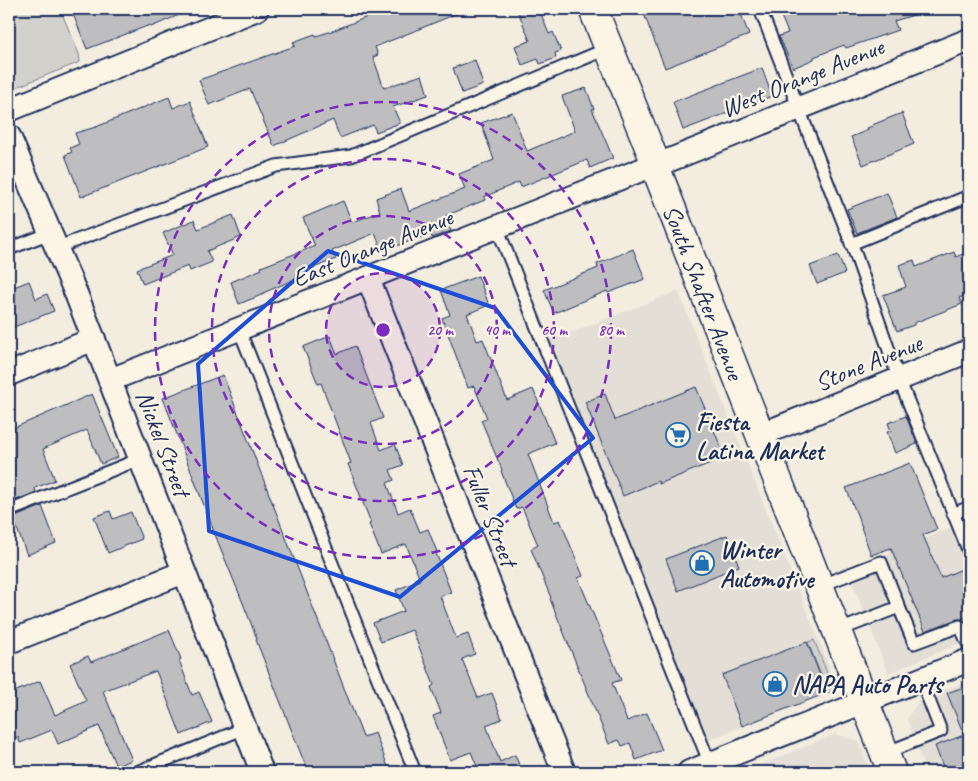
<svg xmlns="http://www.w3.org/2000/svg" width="978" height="781" font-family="Caveat,sans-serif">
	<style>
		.built { fill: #e3dfd6 }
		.green { fill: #d3d1cc; stroke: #778095 }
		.building { fill: #bebec0; stroke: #1b2f5e }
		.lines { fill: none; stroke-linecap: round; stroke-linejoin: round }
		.service-casing { stroke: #1b2f5e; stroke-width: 15 }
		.minor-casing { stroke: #1b2f5e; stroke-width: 26 }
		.secondary-casing { stroke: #1b2f5e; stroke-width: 31 }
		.service { stroke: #fcf5e5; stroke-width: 11 }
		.minor { stroke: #fcf5e5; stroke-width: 22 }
		.secondary { stroke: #fcf5e5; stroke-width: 28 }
		.marked { fill: none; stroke: #1d4ed8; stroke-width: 4; stroke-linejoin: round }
		.ring { fill: none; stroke: #7b2cbf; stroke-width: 2.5; stroke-dasharray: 9 6 }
		.labels { text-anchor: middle; stroke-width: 4.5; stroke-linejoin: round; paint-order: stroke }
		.street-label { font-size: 25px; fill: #1b2f5e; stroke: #fcf5e5 }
		.poi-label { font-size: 25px; font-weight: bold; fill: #1b2f5e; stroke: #fcf5e5; text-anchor: start }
		.centre { fill: #7b2cbf; stroke: #fcf5e5; stroke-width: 2.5 }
		.ring-label { font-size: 15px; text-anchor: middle; font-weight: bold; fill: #7b2cbf; stroke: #fcf5e5; stroke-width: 4.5; stroke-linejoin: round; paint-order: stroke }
	</style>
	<rect width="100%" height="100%" fill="#f3ede0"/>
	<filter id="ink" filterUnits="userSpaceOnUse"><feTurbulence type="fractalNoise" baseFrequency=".02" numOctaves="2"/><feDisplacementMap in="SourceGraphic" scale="10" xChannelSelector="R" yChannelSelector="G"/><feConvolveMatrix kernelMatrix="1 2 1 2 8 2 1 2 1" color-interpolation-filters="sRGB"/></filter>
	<g filter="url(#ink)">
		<!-- built -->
		<g class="built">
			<path d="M678 291 830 669 831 690 702 743 544 343Z"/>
			<path d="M954 527 969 564V640L888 673 847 569Z"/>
			<path d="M969 681V772H926L907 719 920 699Z"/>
			<path d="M835 734 859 741 870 772H744Z"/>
		</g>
		<!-- green -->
		<g class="green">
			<path d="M9 9H60L79 54 80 62 9 90Z"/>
			<path d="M814 640 833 688 831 692 828 693 808 642Z"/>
		</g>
		<!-- building -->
		<g class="building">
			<path d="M71 9H193L151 27 150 25 87 49Z"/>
			<path d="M373 9H468L375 47 378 55 373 57 384 88 422 75 428 95 393 107 400 123 376 132 373 125 340 138 333 120 274 146 250 89 209 105 199 80 295 46 293 42 315 34 316 36 329 32 375 14Z"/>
			<path d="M517 9H539L549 34 553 32 561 51 555 53 556 58 540 64 538 59 522 65 515 46 530 41Z"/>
			<path d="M642 9H739L749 35 665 68Z"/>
			<path d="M778 9H807L809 13 821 9H923L924 12 894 21 898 30 846 48 844 45 814 57V59L793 68 779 36 788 33Z"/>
			<path d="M475 60 483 85 462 93 453 68Z"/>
			<path d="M762 68 772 96 683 130 673 102Z"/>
			<path d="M586 88 594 109H592L613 158 590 168 587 160 521 187 519 182 484 197 485 200 445 216 451 231 432 238 431 234 382 251 375 233 332 251 336 259 296 275 298 278 263 293 264 294 239 304 231 282 262 269 261 267 315 246 303 218 343 201 352 222 380 212 376 198 401 189 409 211 465 189 459 174 494 160 481 123 512 112 527 151 575 131 562 96Z"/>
			<path d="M169 97 173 108 190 101 208 147 81 197 65 155 72 152 70 148 79 144 75 133 96 127Z"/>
			<path d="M902 113 914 144 863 165 851 137 868 130 867 128 873 126 872 125Z"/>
			<path d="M887 193 897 217 857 233 847 209Z"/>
			<path d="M233 215 241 237 207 251 212 262 190 271 188 266 143 284 137 269 173 255 163 233 194 220 198 229Z"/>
			<path d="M633 249 645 279 608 293 607 291 554 313 544 290 598 268 597 264Z"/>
			<path d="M969 251V273L963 275 969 289V294L959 298 962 304 914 323V325L897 331 883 295 906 287 899 265 914 260 916 267 954 252 956 257Z"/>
			<path d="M838 255 845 273 817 284 810 266Z"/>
			<path d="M478 276 489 305 467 314 477 341 483 339 507 400 533 389 555 443 528 454 554 522 560 520 583 576 578 578 621 680 612 683 627 721 647 713 662 750 636 760 630 743 622 746 619 740 609 744 550 599 551 598 531 549 538 545 522 507 516 509 501 471 502 470 481 420 487 418 474 386 468 388 442 318 450 315 441 290Z"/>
			<path d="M29 281 36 299 47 294 54 311 9 329V289Z"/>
			<path d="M330 336 337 354 355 346 383 418 371 423 381 450 395 444 403 465 390 470 394 480 387 483 398 513 410 508 420 532 428 529 437 552 436 553 451 592 440 596 456 638 468 634 475 654 462 659 478 698 492 693 502 719 486 725 500 762 515 755 522 772H476L479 771 471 752 450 760 433 716 441 713 431 687 434 685 414 634 412 630 381 642 373 623 404 611 396 590 420 580 406 544 381 554 369 524 371 523 348 464 351 463 321 383 318 384 303 347Z"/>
			<path d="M223 375 363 737 375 733 390 772H308L256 640 257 639 243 603 218 542 163 398Z"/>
			<path d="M696 387 725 457 659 484 658 481 623 496 585 402 605 394 615 420Z"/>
			<path d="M92 394 118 457 101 464 87 430 43 449 55 480 35 488 36 492 9 503V430Z"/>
			<path d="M906 416 917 444 895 453 887 432 891 431 888 423Z"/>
			<path d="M910 463 937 529 923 535 941 578 969 566V616L962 619H957L925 631 891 548 871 555 861 527H862L846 488Z"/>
			<path d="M42 506 56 543 27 555 13 518Z"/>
			<path d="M110 511 113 519 131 512 142 539 108 553 94 517Z"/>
			<path d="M727 535 739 566 678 591 666 559Z"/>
			<path d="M169 630 181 659 179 660 192 695 199 692 212 722 181 735 156 671 103 691 132 760 116 766 99 726 58 744 52 730 20 743 18 737 9 740V694L40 681 55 715 86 701 70 664 88 656 91 662Z"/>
			<path d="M807 642 827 693 742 726 722 675Z"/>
			<path d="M961 688 963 692 969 689V767L956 772H945L935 746 964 735 947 693Z"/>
		</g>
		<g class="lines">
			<defs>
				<g id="service">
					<path d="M760 9 854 250 899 379 969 552"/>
					<path d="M497 227 710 764"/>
					<path d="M851 244 969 196"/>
					<path d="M56 248 276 166 351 156 609 48"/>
					<path d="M9 249 50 233"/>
					<path d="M239 329 415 772"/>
					<path d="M9 511 140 459"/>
					<path d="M953 514 969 507"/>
					<path d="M819 586 881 562 899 607 837 631"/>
					<path d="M899 607 914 643 960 626 969 646"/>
					<path d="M885 753 941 731 921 680"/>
					<path d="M137 772 245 728"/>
				</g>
				<g id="minor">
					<path d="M9 110 257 9"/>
					<path d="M9 136 77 296 262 772"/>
					<path d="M655 166 969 40"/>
					<path d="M368 278 564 772"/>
					<path d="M9 374 94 339"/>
					<path d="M110 380 656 164"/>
					<path d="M760 435 969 351"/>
					<path d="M9 642 184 572"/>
					<path d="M689 772 969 660"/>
				</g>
				<path id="secondary" d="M593 9 656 164 655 166 892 772"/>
			</defs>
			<!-- service casing -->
			<use href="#service" class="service-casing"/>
			<!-- minor casing -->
			<use href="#minor" class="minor-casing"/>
			<!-- secondary casing -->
			<use href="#secondary" class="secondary-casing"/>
			<!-- service -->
			<use href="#service" class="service"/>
			<!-- minor -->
			<use href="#minor" class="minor"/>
			<!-- secondary -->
			<use href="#secondary" class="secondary"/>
		</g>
	</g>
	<!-- marked area -->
	<path class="marked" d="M328 251 495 308 593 438 400 597 209 531 198 364Z"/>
	<!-- distance rings -->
	<circle cx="383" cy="330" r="57" fill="#7b2cbf" fill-opacity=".12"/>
	<g class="ring">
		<circle cx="383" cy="330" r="57"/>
		<circle cx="383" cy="330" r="114"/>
		<circle cx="383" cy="330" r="171"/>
		<circle cx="383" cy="330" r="228"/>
	</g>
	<!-- icons -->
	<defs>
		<symbol id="supermarket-ring" viewBox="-11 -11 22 22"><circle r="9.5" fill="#fcf5e5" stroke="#1f6fb2" stroke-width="1.5"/><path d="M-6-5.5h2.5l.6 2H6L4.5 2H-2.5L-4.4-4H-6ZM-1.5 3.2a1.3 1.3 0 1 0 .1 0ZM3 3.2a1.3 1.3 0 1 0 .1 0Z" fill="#1f6fb2"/></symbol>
		<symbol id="shop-ring" viewBox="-11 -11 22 22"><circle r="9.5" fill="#fcf5e5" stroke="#1f6fb2" stroke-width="1.5"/><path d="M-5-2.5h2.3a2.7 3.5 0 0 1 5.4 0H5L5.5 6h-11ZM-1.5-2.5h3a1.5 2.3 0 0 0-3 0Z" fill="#1f6fb2"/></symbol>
	</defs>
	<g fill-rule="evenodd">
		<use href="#supermarket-ring" x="664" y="421" width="28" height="28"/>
		<use href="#shop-ring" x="688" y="549" width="28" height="28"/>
		<use href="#shop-ring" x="761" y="670" width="28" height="28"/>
	</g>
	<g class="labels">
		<!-- street labels -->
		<g class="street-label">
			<text transform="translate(802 77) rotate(-22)" y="9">West Orange Avenue</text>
			<text transform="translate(372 247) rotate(-22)" y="9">East Orange Avenue</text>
			<text transform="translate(704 292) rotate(69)" y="9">South Shafter Avenue</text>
			<text transform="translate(868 362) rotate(-22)" y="9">Stone Avenue</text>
			<text transform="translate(164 443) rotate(69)" y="9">Nickel Street</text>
			<text transform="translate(491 515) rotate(68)" y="9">Fuller Street</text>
		</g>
		<!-- poi labels -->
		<g class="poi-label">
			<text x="696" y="430">Fiesta<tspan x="696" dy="29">Latina Market</tspan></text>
			<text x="720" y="558">Winter<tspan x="720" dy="29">Automotive</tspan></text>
			<text x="792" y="693">NAPA Auto Parts</text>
		</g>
	</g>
	<circle cx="383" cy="330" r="8" class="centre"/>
	<g class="ring-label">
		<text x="440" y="335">20 m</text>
		<text x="497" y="335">40 m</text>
		<text x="554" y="335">60 m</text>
		<text x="611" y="335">80 m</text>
	</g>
	<!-- margin -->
	<rect width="978" height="781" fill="none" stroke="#fcf5e5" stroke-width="30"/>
	<rect x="15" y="15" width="948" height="751" fill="none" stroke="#1b2f5e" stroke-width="2" filter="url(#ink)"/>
</svg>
